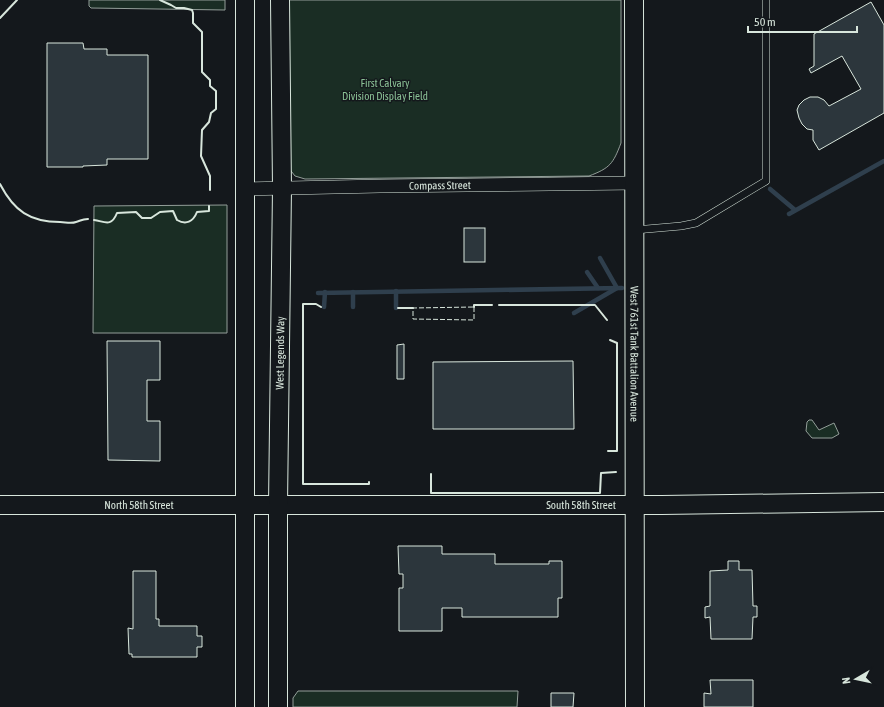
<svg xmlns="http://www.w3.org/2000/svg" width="884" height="707" font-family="'Asap Condensed',sans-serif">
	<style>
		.green { fill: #1a2d24; stroke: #939e99 }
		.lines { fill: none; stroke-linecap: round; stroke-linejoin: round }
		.stream { stroke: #2f3f4d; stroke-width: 4.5 }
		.building { fill: #2c363c; stroke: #d8e6dc }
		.lane-casing { stroke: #d8e6dc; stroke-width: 8 }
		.street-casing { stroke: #d8e6dc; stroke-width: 14 }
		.secondary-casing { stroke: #d8e6dc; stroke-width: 20 }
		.lane { stroke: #14181c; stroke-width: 7 }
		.street { stroke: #14181c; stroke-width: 13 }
		.secondary { stroke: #14181c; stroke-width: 18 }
		.fence { stroke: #d8e6dc; stroke-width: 1; stroke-dasharray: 5 2; stroke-linecap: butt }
		.wall { stroke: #d8e6dc; stroke-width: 2 }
		.labels { text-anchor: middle; stroke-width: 3; stroke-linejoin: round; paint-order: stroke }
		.park-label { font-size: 11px; fill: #8ac095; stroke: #14181c }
		.street-label { font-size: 11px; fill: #d8e6dc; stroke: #14181c }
	</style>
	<rect width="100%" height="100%" fill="#14181c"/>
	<!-- green -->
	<g class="green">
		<path d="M89 0H225V10L91 8 89 6Z"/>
		<path d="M286 0H621V143C613 164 610 168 589 176L305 179 295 176 288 167Z"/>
		<path d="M227 205V333H93L94 206Z"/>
		<path d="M809 420H812L819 430 834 423 839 434 832 438H812L806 431 807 422Z"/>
		<path d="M298 691H518L517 707H293V698Z"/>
	</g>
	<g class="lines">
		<!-- stream -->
		<g class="stream">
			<path d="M770 189 795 210"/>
			<path d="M789 214 884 161"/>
			<path d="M587 272 598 288"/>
			<path d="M396 291V308"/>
			<path d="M353 292V307"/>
			<path d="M318 293 622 288"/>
			<path d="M324 307 325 292"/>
			<path d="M574 313 617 288 600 258"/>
		</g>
	</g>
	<!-- building -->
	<g class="building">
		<path d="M871 2 884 25V113L819 150 813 140V130L807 129 802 124 799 118 797 110 799 105 804 100 810 97H818L824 100 829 106 861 89 842 56 811 73 809 69 814 66V34Z"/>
		<path d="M47 43H83L84 49H107V55H148V159H107V165L83 166V167H47Z"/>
		<rect x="464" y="228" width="21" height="34"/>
		<path d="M107 341H160V380H147V421H160V461L108 460Z"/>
		<path d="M404 344V379H397V345Z"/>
		<path d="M573 361 574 429H433V362Z"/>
		<path d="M398 546H442V554H495V564H549V561H562V598H558V617H462V608H442V631H399V588H403V574H399Z"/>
		<path d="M728 561H739V570H752L753 606H757V617H753L752 639H711L710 617 705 618V607L710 606V571L728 570Z"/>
		<path d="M133 571H156V619H159V626H197V636H202V647H197V657H132V654H129L128 628 133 629Z"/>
		<path d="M710 680H753V707H704V693L711 694Z"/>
		<path d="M551 693H574L573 707H551Z"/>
	</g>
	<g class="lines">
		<defs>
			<path id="lane" d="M635 230 681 226 696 223 766 181V0"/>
			<g id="street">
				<path id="s1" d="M246 189 380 186 634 183"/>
			</g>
			<g id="secondary">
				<path id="s2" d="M634 0 635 707"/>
				<path id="s3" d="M0 505H662L884 502"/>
				<path d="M245 707V0"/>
				<path id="s4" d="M278 707V505L282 188 280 0"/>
			</g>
		</defs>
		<!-- lane casing -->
		<use href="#lane" class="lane-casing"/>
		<!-- street casing -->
		<use href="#street" class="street-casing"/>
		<!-- secondary casing -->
		<use href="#secondary" class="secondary-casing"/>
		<!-- lane -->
		<use href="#lane" class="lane"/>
		<!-- street -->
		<use href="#street" class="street"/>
		<!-- secondary -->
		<use href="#secondary" class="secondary"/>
		<!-- fence -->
		<path class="fence" d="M474 307V320L413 319V308Z"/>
		<!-- wall -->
		<g class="wall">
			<path d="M160 0 171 5 176 8H184L192 10 193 13V23L202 32V72L210 80V86L216 91V109L211 113 209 122 202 130 201 156 210 176V190"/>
			<path d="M0 18 17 0"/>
			<path d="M0 184C14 211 30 222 60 222 65 222 71 224 76 222 80 221 82 219 88 219"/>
			<path d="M94 220C104 221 111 228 117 213L136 212 142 218H151L160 212 173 211 177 220C186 225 193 222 197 212L209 211V206"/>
			<path d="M499 305H595L607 320"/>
			<path d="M321 307 316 304H303V484H369V482"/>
			<path d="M474 307V305H492"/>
			<path d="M398 308H413"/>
			<path d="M608 451H617V343L610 340"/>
			<path d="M431 474V493H600L601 473 616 472"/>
		</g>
	</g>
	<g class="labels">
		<!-- park labels -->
		<g class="park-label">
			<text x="385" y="87">First Calvary<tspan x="385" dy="13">Division Display Field</tspan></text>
		</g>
		<!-- street labels -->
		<g class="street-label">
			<text dy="4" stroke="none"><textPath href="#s1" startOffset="194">Compass Street</textPath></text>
			<text dy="4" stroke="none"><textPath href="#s4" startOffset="354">West Legends Way</textPath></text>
			<text dy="4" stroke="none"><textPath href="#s2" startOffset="354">West 761st Tank Battalion Avenue</textPath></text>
			<text dy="4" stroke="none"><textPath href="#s3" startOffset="139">North 58th Street</textPath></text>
			<text dy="4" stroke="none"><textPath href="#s3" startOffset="581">South 58th Street</textPath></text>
		</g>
	</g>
	<!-- north arrow -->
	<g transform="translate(856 679) rotate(261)" stroke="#14181c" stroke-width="3" paint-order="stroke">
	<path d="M0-3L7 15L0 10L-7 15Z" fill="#d8e6dc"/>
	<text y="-6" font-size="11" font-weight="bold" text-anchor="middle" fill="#d8e6dc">N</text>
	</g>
	<!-- scale -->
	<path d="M748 26v6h109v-6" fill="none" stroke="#d8e6dc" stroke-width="2"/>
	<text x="754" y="26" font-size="12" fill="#d8e6dc" stroke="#14181c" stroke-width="3" paint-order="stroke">50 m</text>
</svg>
